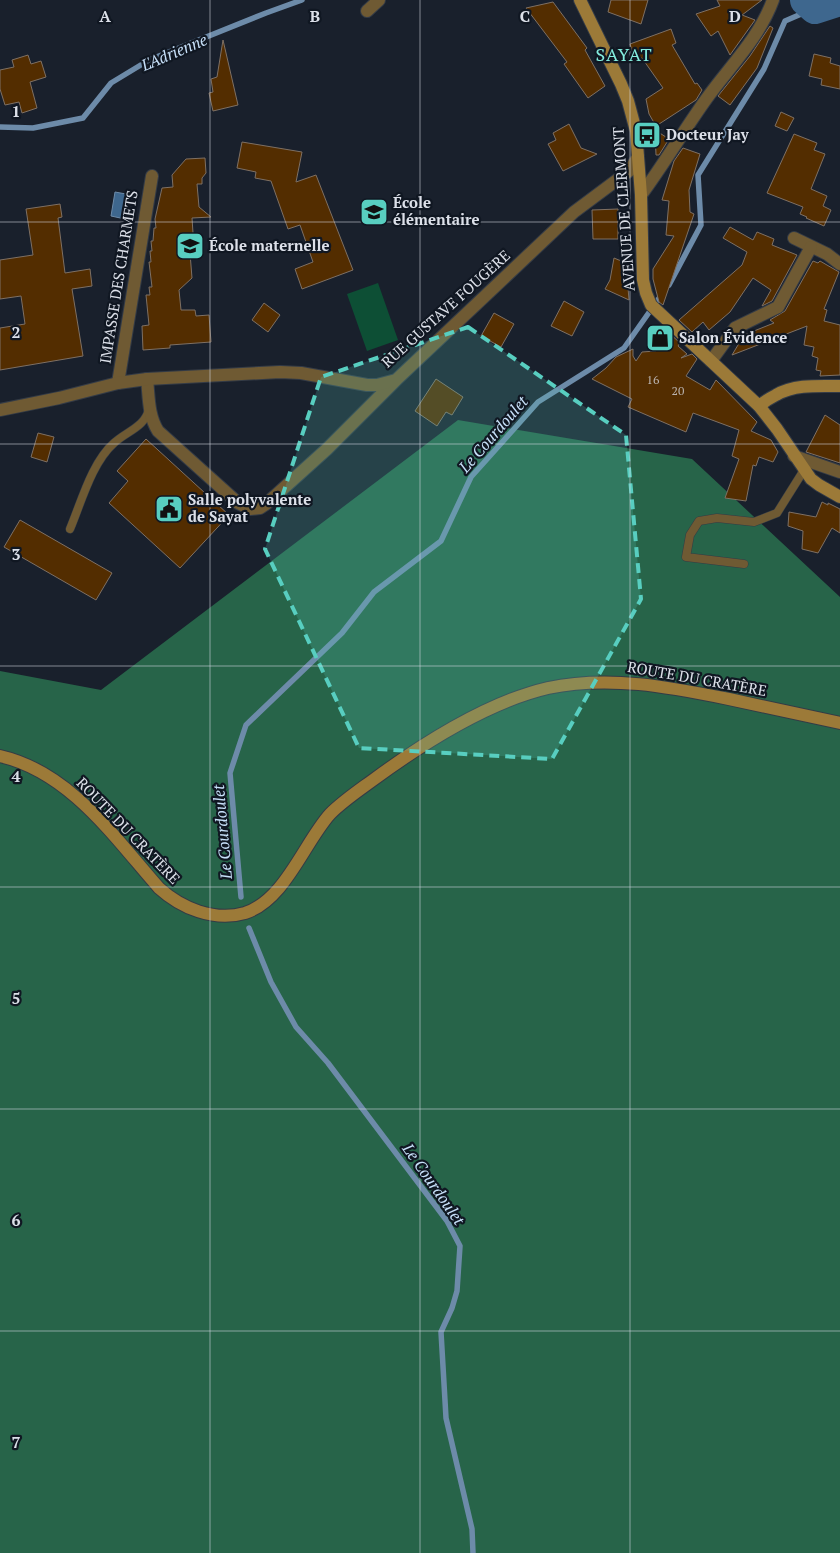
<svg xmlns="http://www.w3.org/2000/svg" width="840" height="1553" font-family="'PT Serif',serif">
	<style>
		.green { fill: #0d4f35 }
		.forest { fill: #276449 }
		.water { fill: #3e678e; stroke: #6d8ba9 }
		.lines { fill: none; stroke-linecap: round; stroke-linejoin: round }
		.stream { stroke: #6d8ba9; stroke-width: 5.5 }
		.river { stroke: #3e678e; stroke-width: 32 }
		.building { fill: #532d00; stroke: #7e7064 }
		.lane-casing { stroke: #343b46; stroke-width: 9 }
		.street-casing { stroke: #343b46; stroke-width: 14 }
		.secondary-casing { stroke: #343b46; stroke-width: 14 }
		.lane { stroke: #6f5a33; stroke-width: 8 }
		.street { stroke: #6f5a33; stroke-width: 12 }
		.secondary { stroke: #9c7a38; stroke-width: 12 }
		.marked { fill: #58cec0; fill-opacity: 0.2; stroke: #58cec0; stroke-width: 4; stroke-dasharray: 10 6; stroke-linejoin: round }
		.grid { fill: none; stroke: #dce0e9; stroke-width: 1; stroke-opacity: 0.55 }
		.labels { text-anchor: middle; stroke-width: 4.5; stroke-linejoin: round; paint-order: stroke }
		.number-label { font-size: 12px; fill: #bab3af }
		.poi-label { font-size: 15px; font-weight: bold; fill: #dce0e9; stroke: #101722; text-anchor: start }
		.street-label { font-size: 15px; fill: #dce0e9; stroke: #101722 }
		.water-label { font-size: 16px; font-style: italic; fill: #c7e0f9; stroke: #101722 }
		.quarter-label { font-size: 18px; letter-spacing: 1px; fill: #84eddf; stroke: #101722 }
		.grid-label { font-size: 16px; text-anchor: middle; font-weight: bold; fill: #dce0e9; stroke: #101722; stroke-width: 4.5; stroke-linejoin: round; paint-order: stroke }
	</style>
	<rect width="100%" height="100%" fill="#19202c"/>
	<!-- green -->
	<path class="green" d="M378 283 398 340 367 351 347 294Z"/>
	<!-- forest -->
	<path class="forest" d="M458 420 692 459 840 597V1553H0V671L101 690Z"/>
	<!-- water -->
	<path class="water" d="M115 192 126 194 124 207 127 208 125 219 111 216Z"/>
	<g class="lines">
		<!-- stream -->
		<g class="stream">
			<path d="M0 127 33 128 83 118 111 83 149 60 266 13 302 0"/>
			<path d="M669 285 701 225 698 175 764 69 785 21 815 8"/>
			<path d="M241 897 230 773 246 725 342 633 374 592 441 541 471 477 538 402 624 348 662 294"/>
			<path d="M249 928 271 982 296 1027 328 1063 447 1221 460 1246 457 1291 452 1308 441 1332 446 1418 472 1529 473 1553"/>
		</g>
		<!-- river -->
		<path class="river" d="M806 0 815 8 840 0"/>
	</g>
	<!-- building -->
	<g class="building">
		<path d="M611 0H648L641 24 608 12Z"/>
		<path d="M717 0H762L742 15 755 20 730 55 718 31 711 36 696 14 720 6Z"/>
		<path d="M553 2 587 48 585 50 605 86 588 98 564 64 567 62 526 8Z"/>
		<path d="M770 26 773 28 757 68 730 105 718 96 750 56Z"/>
		<path d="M671 29 676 43 672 45 695 84 697 83 702 90 696 100 656 126 649 114 646 99 663 88 642 58 635 60 630 44Z"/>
		<path d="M223 40 238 105 213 111 209 93 213 92 211 79 217 77Z"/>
		<path d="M814 54 831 58 830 63 840 66V89L821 85 822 79 809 76Z"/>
		<path d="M28 55 31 64 41 61 46 77 30 82 37 108 22 113 19 102 5 105 0 89V70L14 67 12 60Z"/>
		<path d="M781 112 794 118 787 131 775 126Z"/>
		<path d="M569 124 581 148 597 154 563 171 548 144 556 140 553 133Z"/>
		<path d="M655 130 669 139 659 155H656Z"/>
		<path d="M794 134 817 143 814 150 825 154 811 189 827 196 823 206 831 210 824 226 806 218 807 217 800 214 803 207 767 193Z"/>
		<path d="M242 142 302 152 296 182 316 175 353 270 302 289 295 269 313 262 300 225 288 229 271 181 255 178 256 172 237 168Z"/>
		<path d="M683 148 700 154 689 190 690 212 694 214 663 305 659 302 653 279V269L674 236 666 235 669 201 662 200 674 161Z"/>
		<path d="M205 158 206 173 202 178V184H197L199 207 211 217 192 218 194 248 190 253 192 278 179 290 181 310H195L196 316 209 315 211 342 170 345V348L143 350 142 326 149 325 146 295H150L149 287H152L149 262H151L150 251H152L151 241H153L154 228H156L155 219 162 188 173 187 172 175 186 159Z"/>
		<path d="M60 204 62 217 58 218 65 273 90 269 92 286 72 289 83 356 0 370V328L25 324 21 296 0 299V260L33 255 26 209Z"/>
		<path d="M618 209V239H593L592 210Z"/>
		<path d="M730 227 753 240 757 232 774 239 772 245 797 255 772 301 762 306 771 290 753 278 730 312 709 330 703 322 692 332 679 320 742 265 747 252 723 238Z"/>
		<path d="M614 258 626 263 629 300 605 289 610 280Z"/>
		<path d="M813 261 818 263 820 261 839 272 824 309 827 310 824 321 840 325V375L820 376 821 371 816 370 818 358 812 356 814 347 804 345 807 326 732 355 744 335 774 323 770 320 785 311Z"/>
		<path d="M564 301 584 312 572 336 551 326Z"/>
		<path d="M264 303 280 315 268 332 252 320Z"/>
		<path d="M494 313 514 324 501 347 481 336Z"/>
		<path d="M667 331 680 343 678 346 687 354 681 358 692 354 697 359 686 376 710 390 716 380 757 422 751 431 771 440 778 452 773 462 759 457 756 466 753 465 746 501 725 498 739 459 732 456 739 430 693 413 686 432 628 407 632 399 592 379 606 368 616 357 633 349V356L636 361 642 352 656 351 655 341Z"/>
		<path d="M436 379 463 397 452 415 446 412 437 426 415 411Z"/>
		<path d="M825 415 840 425V463L806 452Z"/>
		<path d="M38 433 54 437 47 462 31 457Z"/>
		<path d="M146 439 229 515 180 568 109 503 128 481 117 471Z"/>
		<path d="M822 502 828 505V503L840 509V533L832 528 818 553 802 549 803 531 788 526 789 512 816 517Z"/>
		<path d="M20 520 112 573 96 600 4 547Z"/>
	</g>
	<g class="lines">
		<defs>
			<g id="lane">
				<path d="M70 529C81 503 92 462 114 443 127 431 145 427 149 409"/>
				<path d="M744 564 686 557 690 535 699 521 717 518 754 522 777 513 804 470"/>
			</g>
			<g id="street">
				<path d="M367 11 379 0"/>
				<path d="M641 195C664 164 684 130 707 98 731 65 759 38 773 0"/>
				<path d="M794 238 827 254 840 264"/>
				<path d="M711 361 735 328 778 307 811 247"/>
				<path d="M147 379C149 397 148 415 158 431L238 503 250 509 260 508 266 504 327 449 395 381"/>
				<path d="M118 383 152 176"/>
				<path d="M0 410 59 398 118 383 147 379 280 372 301 373 367 385H377L396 380 574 212 629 171 638 157"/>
				<path d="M794 456 840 472"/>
			</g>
			<g id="secondary">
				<path d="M580 0 621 84 628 101 636 131 641 195 643 280 646 293 651 305 759 406 777 429 811 479 819 485 840 497"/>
				<path d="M759 406C764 402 770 398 776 395 795 384 819 386 840 386"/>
				<path d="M0 756C70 772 114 837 159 888 181 908 214 922 245 913 285 900 304 843 330 814 343 801 358 791 373 780 422 744 488 702 548 688 609 675 669 687 729 699 766 707 803 715 840 723"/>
			</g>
		</defs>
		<!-- lane casing -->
		<use href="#lane" class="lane-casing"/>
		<!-- street casing -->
		<use href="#street" class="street-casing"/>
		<!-- secondary casing -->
		<use href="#secondary" class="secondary-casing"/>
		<!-- lane -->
		<use href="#lane" class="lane"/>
		<!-- street -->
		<use href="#street" class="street"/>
		<!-- secondary -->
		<use href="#secondary" class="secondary"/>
	</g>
	<!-- marked area -->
	<path class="marked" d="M468 327 626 435 641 599 552 759 359 748 265 549 321 377Z"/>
	<!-- grid -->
	<path class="grid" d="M210 0V1553M420 0V1553M630 0V1553M0 222H840M0 444H840M0 666H840M0 887H840M0 1109H840M0 1331H840"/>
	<!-- icons -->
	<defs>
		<symbol id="bus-square" viewBox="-11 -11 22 22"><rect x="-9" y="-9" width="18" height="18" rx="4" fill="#58cec0" stroke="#101722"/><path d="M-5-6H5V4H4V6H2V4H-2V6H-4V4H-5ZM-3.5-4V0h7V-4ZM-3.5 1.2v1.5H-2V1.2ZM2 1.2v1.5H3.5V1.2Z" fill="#111"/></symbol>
		<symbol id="school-square" viewBox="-11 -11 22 22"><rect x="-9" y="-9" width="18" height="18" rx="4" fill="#58cec0" stroke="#101722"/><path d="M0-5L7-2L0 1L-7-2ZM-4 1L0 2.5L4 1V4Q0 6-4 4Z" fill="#111"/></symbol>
		<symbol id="shop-square" viewBox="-11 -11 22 22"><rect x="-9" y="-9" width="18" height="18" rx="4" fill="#58cec0" stroke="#101722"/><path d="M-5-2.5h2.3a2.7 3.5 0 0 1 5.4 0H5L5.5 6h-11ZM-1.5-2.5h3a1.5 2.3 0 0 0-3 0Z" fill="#111"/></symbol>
		<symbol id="civic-square" viewBox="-11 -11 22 22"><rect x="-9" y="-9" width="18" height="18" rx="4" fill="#58cec0" stroke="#101722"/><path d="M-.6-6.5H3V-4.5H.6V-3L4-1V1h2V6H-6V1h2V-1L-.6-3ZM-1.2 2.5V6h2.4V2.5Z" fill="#111"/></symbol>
	</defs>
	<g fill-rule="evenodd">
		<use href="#bus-square" x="631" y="119" width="32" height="32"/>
		<use href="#school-square" x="358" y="196" width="32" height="32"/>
		<use href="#school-square" x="174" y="230" width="32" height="32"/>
		<use href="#shop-square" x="644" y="322" width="32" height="32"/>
		<use href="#civic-square" x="153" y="493" width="32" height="32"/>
	</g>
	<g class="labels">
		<!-- number labels -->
		<g class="number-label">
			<text x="653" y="384">16</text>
			<text x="678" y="395">20</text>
		</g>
		<!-- poi labels -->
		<g class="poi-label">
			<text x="666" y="140">Docteur Jay</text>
			<text x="393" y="208">École<tspan x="393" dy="17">élémentaire</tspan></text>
			<text x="209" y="251">École maternelle</text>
			<text x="679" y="343">Salon Évidence</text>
			<text x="188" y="505">Salle polyvalente<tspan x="188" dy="17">de Sayat</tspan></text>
		</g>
		<!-- street labels -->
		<g class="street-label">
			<text transform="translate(624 209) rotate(-94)" y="5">AVENUE DE CLERMONT</text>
			<text transform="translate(119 277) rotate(-81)" y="5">IMPASSE DES CHARMETS</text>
			<text transform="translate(446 309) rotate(-42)" y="5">RUE GUSTAVE FOUGÈRE</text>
			<text transform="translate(697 679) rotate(10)" y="5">ROUTE DU CRATÈRE</text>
			<text transform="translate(128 831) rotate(46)" y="5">ROUTE DU CRATÈRE</text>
		</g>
		<!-- water labels -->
		<g class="water-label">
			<text transform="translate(174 52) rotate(-23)" y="6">L'Adrienne</text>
			<text transform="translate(493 434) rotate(-49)" y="6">Le Courdoulet</text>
			<text transform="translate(222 832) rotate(-95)" y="6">Le Courdoulet</text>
			<text transform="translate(434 1184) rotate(55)" y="6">Le Courdoulet</text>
		</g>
		<!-- quarter labels -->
		<g class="quarter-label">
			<text x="624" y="61">SAYAT</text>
		</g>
	</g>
	<g class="grid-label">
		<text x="105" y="22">A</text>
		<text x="315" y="22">B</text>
		<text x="525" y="22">C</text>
		<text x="735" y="22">D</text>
		<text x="16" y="117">1</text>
		<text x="16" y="338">2</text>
		<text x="16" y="560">3</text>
		<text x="16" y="782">4</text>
		<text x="16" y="1004">5</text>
		<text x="16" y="1226">6</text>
		<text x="16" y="1448">7</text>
	</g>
</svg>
